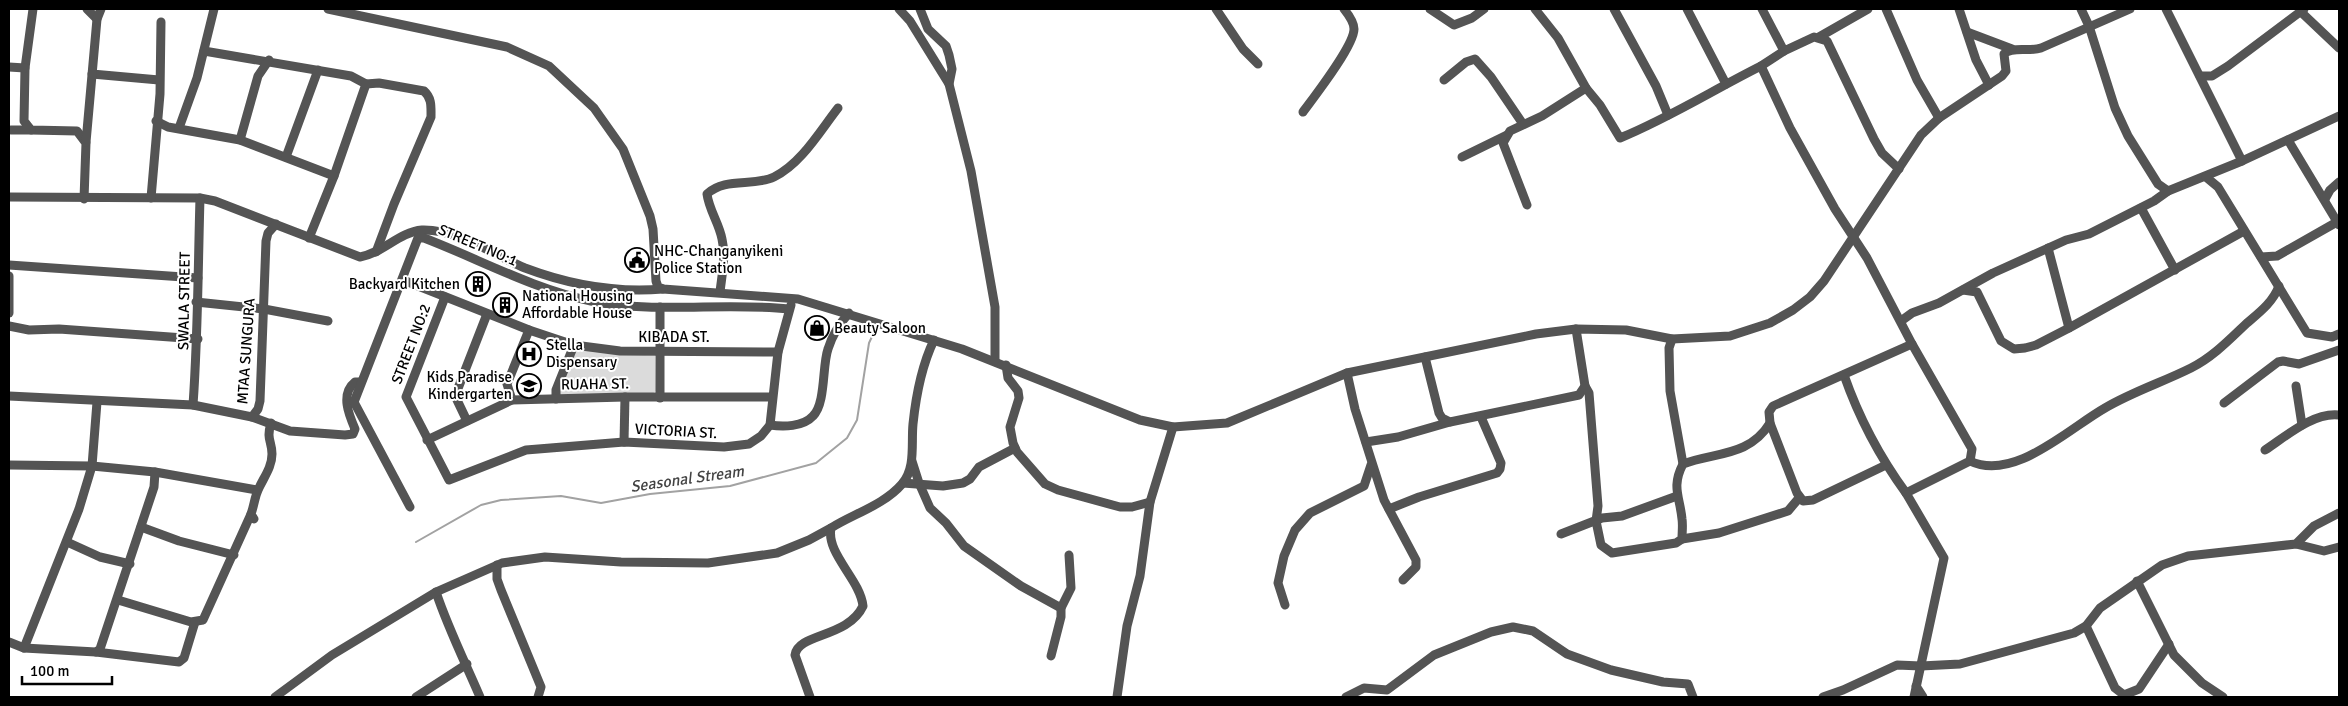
<svg xmlns="http://www.w3.org/2000/svg" width="2348" height="706" font-family="Signika,sans-serif">
	<style>
		.green { fill: #dbdbdb }
		.lines { fill: none; stroke-linecap: round; stroke-linejoin: round }
		.stream { stroke: #a2a2a2; stroke-width: 2 }
		.minor { stroke: #545454; stroke-width: 9 }
		.labels { text-anchor: middle; stroke-width: 4; stroke-linejoin: round; paint-order: stroke }
		.street-label { font-size: 15px; fill: #000; stroke: #fff }
		.poi-label { font-size: 15px; fill: #000; stroke: #fff; text-anchor: start }
		.water-label { font-size: 16px; font-style: italic; fill: #434343; stroke: #fff }
	</style>
	<rect width="100%" height="100%" fill="#fff"/>
	<!-- green -->
	<path class="green" d="M576 349 655 356 656 391 652 394 559 395Z"/>
	<g class="lines">
		<!-- stream -->
		<path class="stream" d="M416 542 481 505 501 500 561 496 601 503 650 494 730 486 816 463 847 438 857 420 869 343 876 328"/>
		<!-- minor -->
		<g class="minor">
			<path d="M33 9 25 68 24 121 31 130 77 131 86 143 84 199"/>
			<path d="M87 9 97 19"/>
			<path d="M328 9 507 47 549 66 594 108 623 149 650 216 653 229 656 281 658 287 663 289 798 299 962 349 1140 420 1173 427 1227 423 1347 373 1536 334 1576 329 1626 330 1672 339 1730 336 1770 323 1793 310 1810 297 1824 281 1921 135 1939 118 2002 76 2006 71 2004 54C2011 46 2029 52 2041 48L2130 9"/>
			<path d="M899 9 910 21 949 84"/>
			<path d="M920 9 928 29 946 46 949 55 952 69 949 84 971 171 995 307V360"/>
			<path d="M1216 9 1243 49 1258 64"/>
			<path d="M1430 9 1454 25 1472 18 1484 9"/>
			<path d="M1535 9 1558 38 1586 88"/>
			<path d="M1614 9 1656 86 1668 115"/>
			<path d="M1687 9 1726 84"/>
			<path d="M1762 9 1784 51"/>
			<path d="M1886 9 1917 80 1939 118"/>
			<path d="M1959 9 1976 60 1989 85"/>
			<path d="M2081 9 2089 26 2115 108 2128 136 2158 184 2168 191 2242 161 2339 116"/>
			<path d="M2166 9 2242 161"/>
			<path d="M2301 12 2339 48"/>
			<path d="M1967 32 2012 49"/>
			<path d="M1819 37 1868 9"/>
			<path d="M204 51 351 76 366 84 334 176 309 238"/>
			<path d="M1761 66 1784 51 1814 37 1827 41 1874 139 1882 153 1899 169"/>
			<path d="M9 67 25 68"/>
			<path d="M92 74 159 80"/>
			<path d="M2200 76H2212L2228 66 2304 9"/>
			<path d="M1444 80 1466 62 1475 59 1491 77 1523 124"/>
			<path d="M366 84 379 83 424 91C432 98 431 107 431 117L394 204 376 252"/>
			<path d="M1303 112C1314 97 1354 46 1354 29 1354 22 1348 14 1344 9"/>
			<path d="M156 121 168 127 240 140 334 176"/>
			<path d="M179 128 197 78 214 9"/>
			<path d="M11 130H31"/>
			<path d="M240 140 258 76 269 60"/>
			<path d="M2288 140 2339 225"/>
			<path d="M86 142 97 19 101 9"/>
			<path d="M286 157 318 70"/>
			<path d="M1462 157 1507 135"/>
			<path d="M2206 177 2218 187 2307 333 2332 337 2339 334"/>
			<path d="M9 197 200 198 215 201 360 257C383 253 399 232 422 230 459 229 493 255 525 268 570 285 616 293 663 289"/>
			<path d="M151 198 160 94 161 22"/>
			<path d="M2325 199 2330 190 2339 182"/>
			<path d="M1527 205 1503 143 1510 131 1542 116 1586 88 1600 105 1620 138C1669 118 1713 90 1761 66L1790 128 1835 209 1867 258 1912 344 1972 449 1970 461 1906 493 1944 558 1914 697"/>
			<path d="M2141 208 2175 270"/>
			<path d="M2048 248 2069 328"/>
			<path d="M2261 257 2277 256 2337 222"/>
			<path d="M9 265 198 278"/>
			<path d="M9 276V313"/>
			<path d="M403 280 529 330 574 345 620 351 778 352"/>
			<path d="M1963 290 1977 292 2001 341 2014 349 2025 348 2036 345 2069 328 2244 231"/>
			<path d="M720 292C722 274 726 256 722 239 719 223 709 210 707 194 725 177 753 187 774 177 801 164 820 131 838 108"/>
			<path d="M445 297 406 397 449 480 526 450 624 442 724 447 749 444 761 436 770 425 778 352 791 305"/>
			<path d="M196 302 264 309 328 321"/>
			<path d="M1901 321 1912 313 1939 303 1993 273 2066 240 2089 234 2154 201 2168 191"/>
			<path d="M9 326 29 330 59 329 198 339"/>
			<path d="M1672 339 1669 348 1670 391 1683 464"/>
			<path d="M1425 357 1439 413 1442 418 1450 422 1579 395 1585 386 1576 329"/>
			<path d="M1006 365 1008 378 1018 391 1019 398 1010 427 1013 443 1017 452 1045 484 1058 490 1120 507H1132L1150 502"/>
			<path d="M1347 373 1355 409 1384 500 1416 560V567L1403 580"/>
			<path d="M1844 375C1859 418 1879 456 1906 493"/>
			<path d="M1585 386 1589 393 1598 506 1596 521 1601 545 1612 553 1676 543 1682 539C1682 532 1683 525 1682 519 1680 497 1671 487 1683 464 1715 452 1749 457 1770 423"/>
			<path d="M2296 386 2302 425"/>
			<path d="M9 396 193 405 252 417 258 409 260 401 266 241 268 233 276 224"/>
			<path d="M660 398V307"/>
			<path d="M556 399V390L574 345"/>
			<path d="M512 400 507 384 529 330"/>
			<path d="M2224 403 2278 362 2283 361 2299 364 2339 350"/>
			<path d="M193 405C198 336 198 267 200 198"/>
			<path d="M252 417 290 431 345 435 353 434 355 429C349 415 340 394 355 382H360"/>
			<path d="M467 421 457 400V391L487 314"/>
			<path d="M770 425C783 427 803 427 813 416 826 403 822 366 828 349 832 336 840 323 849 313"/>
			<path d="M427 440 512 400 625 397H771"/>
			<path d="M624 442 625 397"/>
			<path d="M1366 442 1398 437 1450 422"/>
			<path d="M2265 450C2285 437 2313 412 2339 415"/>
			<path d="M912 461 919 483 930 508 946 523 964 546 1021 586 1061 608"/>
			<path d="M1970 461C2014 482 2068 429 2105 408 2132 392 2163 382 2191 368 2213 357 2230 339 2247 323 2260 312 2273 302 2279 286"/>
			<path d="M9 465 92 466 155 472 257 490"/>
			<path d="M1886 465 1813 500 1803 501 1797 493 1770 423 1769 412 1773 406 1912 344"/>
			<path d="M903 483 943 486 963 483 970 479 979 467 1015 448"/>
			<path d="M410 507 354 402 418 238H424C479 259 533 289 591 301 656 314 723 302 789 309"/>
			<path d="M1389 509 1419 497 1497 473 1500 469 1501 463 1481 417"/>
			<path d="M254 519 251 514C254 506 255 495 259 488 264 477 272 467 272 454 272 441 266 440 271 423"/>
			<path d="M141 527 179 541 234 555"/>
			<path d="M1561 534 1602 518 1622 516 1677 496"/>
			<path d="M1682 539 1719 533 1788 511 1799 498"/>
			<path d="M67 542 100 557 130 564"/>
			<path d="M2296 544 2324 551 2339 547"/>
			<path d="M497 565V579L501 590 541 687 538 697"/>
			<path d="M2137 581 2174 655 2202 683 2223 697"/>
			<path d="M436 592C448 628 465 662 480 697"/>
			<path d="M118 600 191 622 203 620 251 514"/>
			<path d="M1285 605 1278 583 1284 556 1295 530 1310 513 1364 486 1371 465"/>
			<path d="M2086 626 2115 688 2124 695 2139 689 2169 644"/>
			<path d="M9 642 24 648 96 652 100 649 154 487 155 472"/>
			<path d="M24 648 79 509 92 466 97 402"/>
			<path d="M96 652 179 662 184 658 195 622"/>
			<path d="M1051 656 1061 617V608L1071 588 1069 555"/>
			<path d="M1916 686 1923 697"/>
			<path d="M275 697 332 655 436 592 502 563 545 557 621 562 708 563 777 553 809 540 831 528"/>
			<path d="M416 697 467 664"/>
			<path d="M810 697 795 655C798 633 848 638 863 606 860 579 826 554 831 528 853 514 884 505 902 484 916 468 911 444 913 424 916 395 921 367 934 340"/>
			<path d="M1117 697 1127 626 1140 576 1150 502 1173 427"/>
			<path d="M1346 697 1364 688 1387 690 1434 655 1491 632 1513 627 1533 631 1567 654 1611 670 1663 682 1688 684 1693 697"/>
			<path d="M1823 697 1843 690 1897 665 1921 666 1960 664 2074 633 2086 626 2100 608 2162 565 2188 556 2296 544 2314 526 2339 513"/>
		</g>
	</g>
	<!-- icons -->
	<defs>
		<symbol id="civic-ring" viewBox="-11 -11 22 22"><circle r="9.5" fill="#fff" stroke="#000" stroke-width="1.5"/><path d="M-.6-6.5H3V-4.5H.6V-3L4-1V1h2V6H-6V1h2V-1L-.6-3ZM-1.2 2.5V6h2.4V2.5Z" fill="#000"/></symbol>
		<symbol id="building-ring" viewBox="-11 -11 22 22"><circle r="9.5" fill="#fff" stroke="#000" stroke-width="1.5"/><path d="M-4-6H4V6H1V3H-1V6H-4ZM-2.5-4.3h1.7v1.8h-1.7ZM.8-4.3h1.7v1.8H.8ZM-2.5-1h1.7V.8h-1.7ZM.8-1h1.7V.8H.8Z" fill="#000"/></symbol>
		<symbol id="shop-ring" viewBox="-11 -11 22 22"><circle r="9.5" fill="#fff" stroke="#000" stroke-width="1.5"/><path d="M-5-2.5h2.3a2.7 3.5 0 0 1 5.4 0H5L5.5 6h-11ZM-1.5-2.5h3a1.5 2.3 0 0 0-3 0Z" fill="#000"/></symbol>
		<symbol id="hospital-ring" viewBox="-11 -11 22 22"><circle r="9.5" fill="#fff" stroke="#000" stroke-width="1.5"/><path d="M-5-5h3v3.5h4V-5h3V5h-3V1.5h-4V5h-3Z" fill="#000"/></symbol>
		<symbol id="school-ring" viewBox="-11 -11 22 22"><circle r="9.5" fill="#fff" stroke="#000" stroke-width="1.5"/><path d="M0-5L7-2L0 1L-7-2ZM-4 1L0 2.5L4 1V4Q0 6-4 4Z" fill="#000"/></symbol>
	</defs>
	<g fill-rule="evenodd">
		<use href="#civic-ring" x="623" y="246" width="28" height="28"/>
		<use href="#building-ring" x="464" y="270" width="28" height="28"/>
		<use href="#building-ring" x="491" y="291" width="28" height="28"/>
		<use href="#shop-ring" x="803" y="314" width="28" height="28"/>
		<use href="#hospital-ring" x="515" y="340" width="28" height="28"/>
		<use href="#school-ring" x="515" y="372" width="28" height="28"/>
	</g>
	<g class="labels">
		<!-- street labels -->
		<g class="street-label">
			<text transform="translate(478 245) rotate(23)" y="5">STREET NO:1</text>
			<text transform="translate(184 301) rotate(-89)" y="5">SWALA STREET</text>
			<text x="674" y="342">KIBADA ST.</text>
			<text transform="translate(411 344) rotate(-69)" y="5">STREET NO:2</text>
			<text transform="translate(246 351) rotate(-86)" y="5">MTAA SUNGURA</text>
			<text transform="translate(595 384) rotate(-1)" y="5">RUAHA ST.</text>
			<text transform="translate(676 431) rotate(3)" y="5">VICTORIA ST.</text>
		</g>
		<!-- poi labels -->
		<g class="poi-label">
			<text x="654" y="256">NHC-Changanyikeni<tspan x="654" dy="17">Police Station</tspan></text>
			<text x="460" y="289" text-anchor="end">Backyard Kitchen</text>
			<text x="522" y="301">National Housing<tspan x="522" dy="17">Affordable House</tspan></text>
			<text x="834" y="333">Beauty Saloon</text>
			<text x="546" y="350">Stella<tspan x="546" dy="17">Dispensary</tspan></text>
			<text x="512" y="382" text-anchor="end">Kids Paradise<tspan x="512" dy="17">Kindergarten</tspan></text>
		</g>
		<!-- water labels -->
		<g class="water-label">
			<text transform="translate(687 478) rotate(-8)" y="6">Seasonal Stream</text>
		</g>
	</g>
	<!-- border -->
	<rect width="2348" height="706" fill="none" stroke="#000000" stroke-width="20"/>
	<!-- scale -->
	<path d="M22 676v8h90v-8" fill="none" stroke="#000000" stroke-width="2.5"/>
	<text x="30" y="676" font-size="15" fill="#000000" stroke="#ffffff" stroke-width="4" paint-order="stroke">100 m</text>
</svg>
